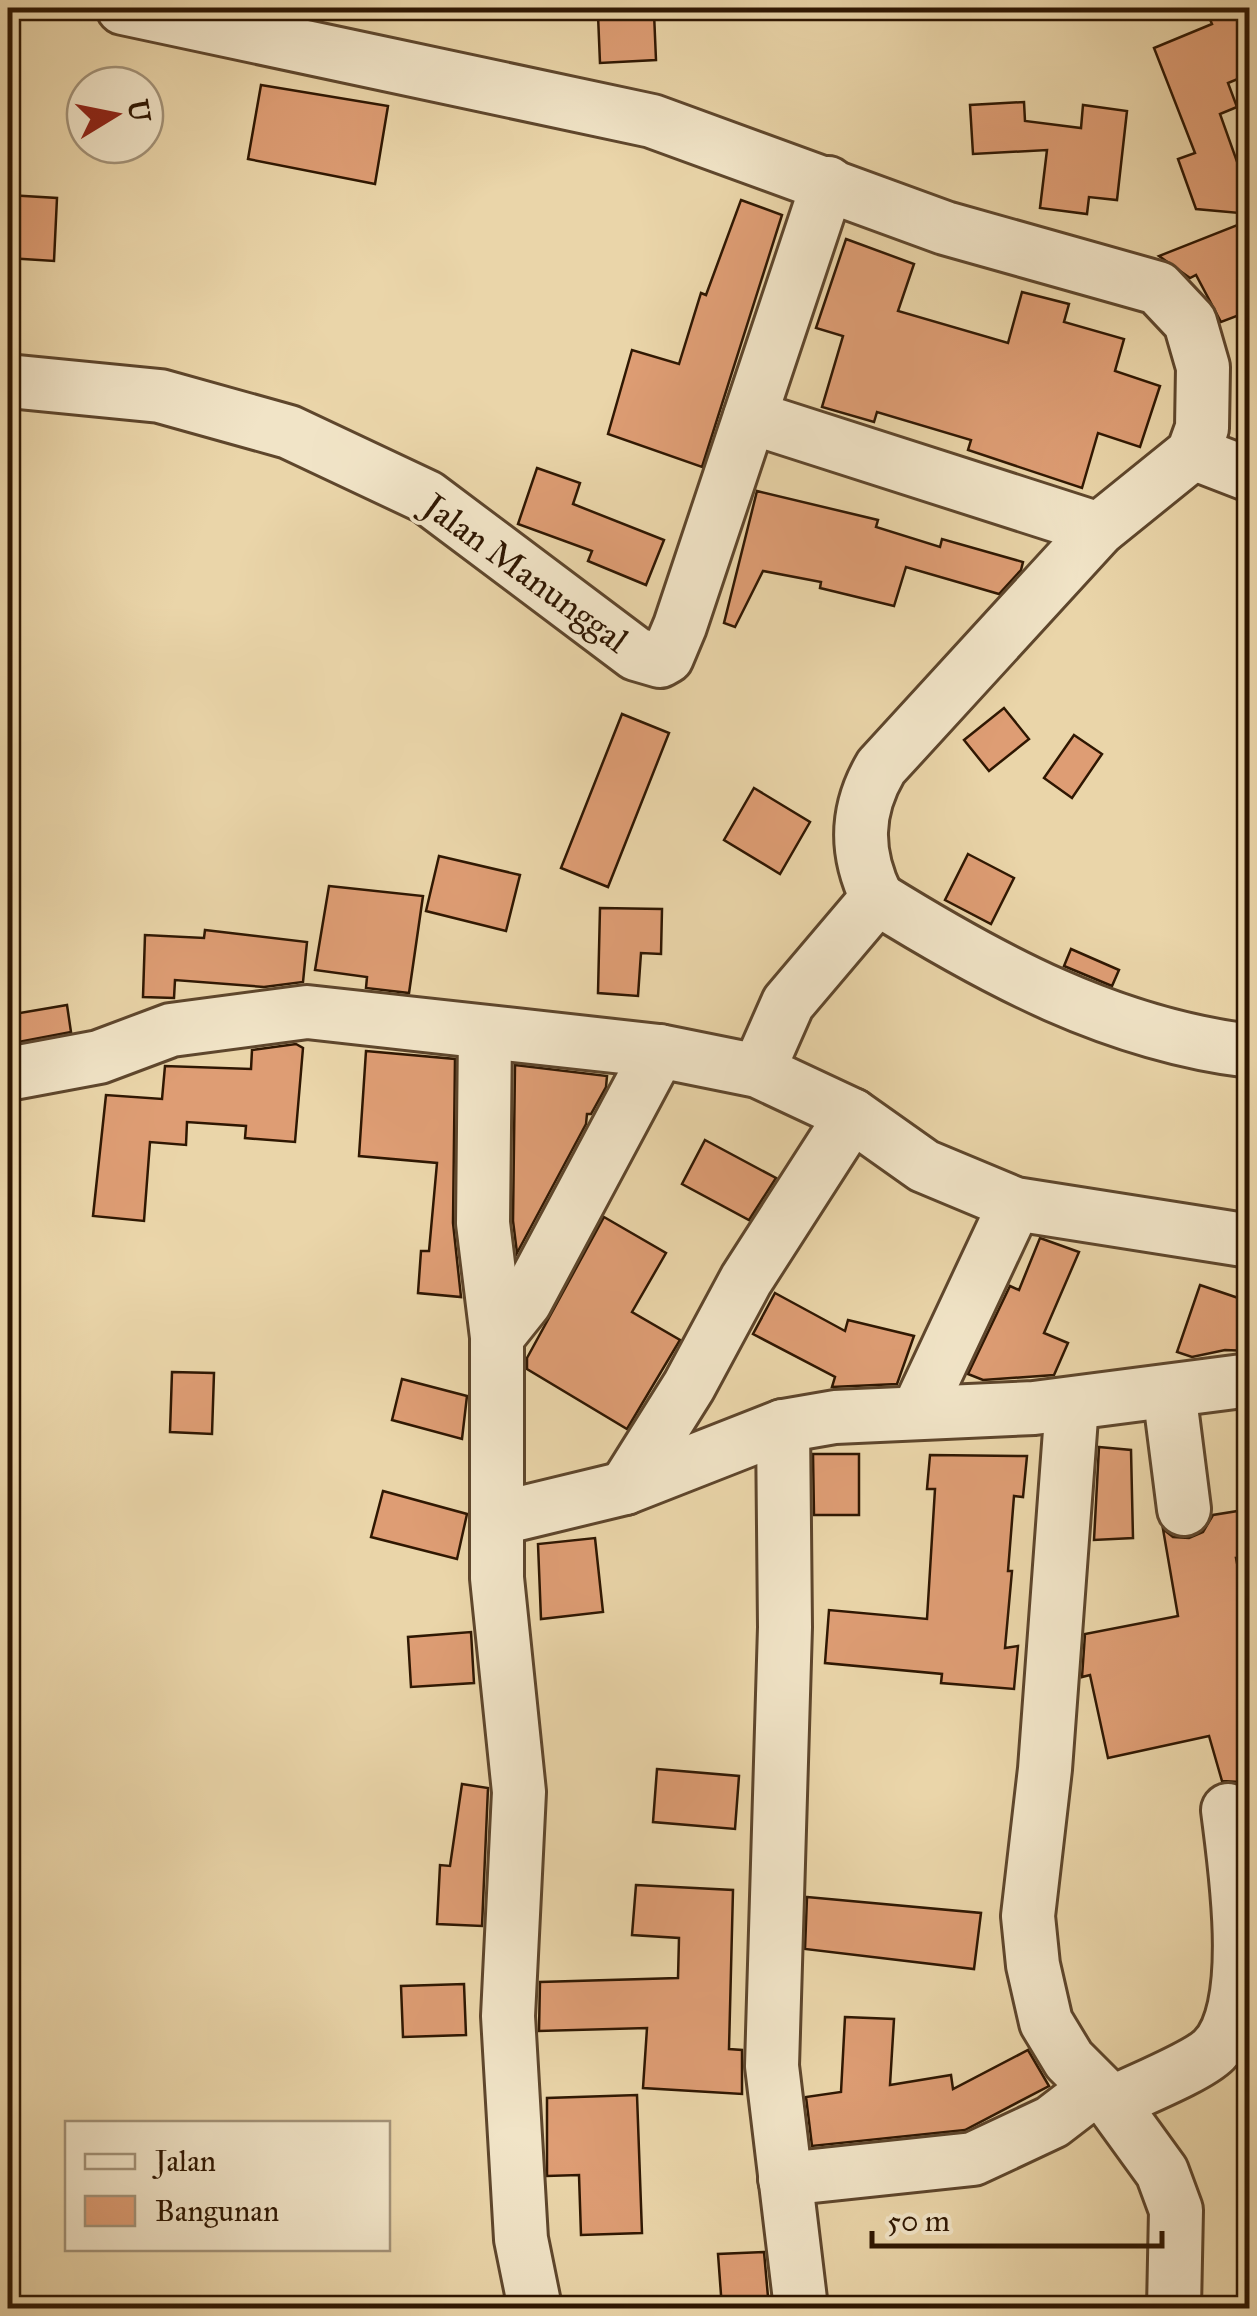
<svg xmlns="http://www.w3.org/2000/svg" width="1257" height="2316" font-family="'IM FELL Great Primer',serif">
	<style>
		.building { fill: #de9d74; stroke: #2f1702; stroke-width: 2.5 }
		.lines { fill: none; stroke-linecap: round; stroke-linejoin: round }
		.minor-casing { stroke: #5e462c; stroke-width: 58 }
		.minor { stroke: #f1e4c7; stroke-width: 52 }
		.labels { text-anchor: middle; stroke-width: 8; stroke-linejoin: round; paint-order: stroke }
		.street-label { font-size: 35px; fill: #2f1702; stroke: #f1e4c7 }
	</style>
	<rect width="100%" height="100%" fill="#ead5a9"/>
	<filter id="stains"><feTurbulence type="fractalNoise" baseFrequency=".002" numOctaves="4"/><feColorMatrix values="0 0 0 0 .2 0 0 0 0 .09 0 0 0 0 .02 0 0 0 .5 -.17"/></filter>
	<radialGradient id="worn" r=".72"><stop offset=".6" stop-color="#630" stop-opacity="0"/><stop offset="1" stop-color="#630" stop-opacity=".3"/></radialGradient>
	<!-- building -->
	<g class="building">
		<path d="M1232 8H1250V74L1228 83 1237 107 1220 114 1250 198V214L1196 209 1178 159 1195 153 1154 48 1212 24 1209 17Z"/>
		<path d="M654 13 656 60 600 63 598 15Z"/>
		<path d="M261 85 388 106 375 184 248 159Z"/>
		<path d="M1024 102 1025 121 1081 128 1083 105 1127 111 1117 200 1089 197 1087 214 1040 208 1047 150 973 154 970 105Z"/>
		<path d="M8 195 57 198 54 261 8 258Z"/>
		<path d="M741 200 782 215 702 467 608 434 632 350 679 364 701 293 706 295Z"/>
		<path d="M1250 220V311L1221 322 1196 275 1190 278 1159 256Z"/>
		<path d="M846 239 914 264 898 311 1008 343 1022 292 1069 304 1064 322 1124 339 1115 371 1160 386 1140 447 1098 433 1082 488 968 450 971 440 877 412 874 422 822 407 843 336 816 328Z"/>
		<path d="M537 468 580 483 573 504 664 540 646 585 588 561 592 551 518 524Z"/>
		<path d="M757 491 878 520 876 527 940 547 942 539 1023 562 1021 570 999 594 906 567 894 606 820 588 821 582 763 571 735 627 724 623Z"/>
		<path d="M1004 708 1029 739 989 771 964 740Z"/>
		<path d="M622 714 669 733 608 887 561 868Z"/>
		<path d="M1074 735 1102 754 1072 798 1044 778Z"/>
		<path d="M754 788 810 822 780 874 724 840Z"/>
		<path d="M968 854 1014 878 991 924 945 900Z"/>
		<path d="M439 856 520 875 506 931 426 911Z"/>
		<path d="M329 886 423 896 409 993 366 988 367 977 315 970Z"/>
		<path d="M600 908 662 909 661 954 641 953 638 996 598 993Z"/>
		<path d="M205 930 307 942 303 982 264 987 175 980 174 998 143 997 145 935 204 938Z"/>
		<path d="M1071 949 1119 970 1112 986 1064 966Z"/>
		<path d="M67 1005 71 1032 8 1044V1015Z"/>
		<path d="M296 1044 303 1048 295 1142 245 1138 246 1126 187 1122 186 1145 150 1142 144 1221 93 1216 106 1095 162 1099 165 1066 251 1069 252 1050Z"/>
		<path d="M366 1051 455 1059 453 1223 461 1297 418 1293 421 1251H429L437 1163 359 1156Z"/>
		<path d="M515 1065 607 1076 606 1087 591 1114H587L586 1124 517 1253 513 1221Z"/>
		<path d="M705 1140 776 1178 749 1220 682 1184Z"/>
		<path d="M604 1217 666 1253 632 1312 680 1340 627 1429 527 1369V1358Z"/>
		<path d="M1040 1238 1079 1252 1044 1333 1068 1343 1054 1375 983 1380 968 1374 1010 1286 1019 1290Z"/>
		<path d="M1200 1285 1250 1302V1351L1225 1350 1192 1357 1177 1352Z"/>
		<path d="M775 1293 845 1331 848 1320 914 1336 897 1384 832 1387 835 1377 753 1334Z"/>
		<path d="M172 1372 214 1373 212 1434 170 1432Z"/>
		<path d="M402 1379 467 1396 462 1439 392 1420Z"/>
		<path d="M1099 1447 1131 1450 1133 1538 1094 1540Z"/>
		<path d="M813 1454H859V1515H814Z"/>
		<path d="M930 1455 1027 1456 1023 1497 1014 1496 1008 1571H1012L1005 1648 1018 1646 1014 1689 941 1683 942 1674 825 1663 829 1610 927 1619 935 1489H927Z"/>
		<path d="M383 1491 467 1514 457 1559 371 1537Z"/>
		<path d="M1250 1509V1557L1236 1558 1250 1632V1790L1239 1782 1222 1781 1209 1736 1108 1758 1090 1675 1082 1677 1085 1634 1178 1616 1163 1529 1173 1537 1189 1538 1203 1532 1213 1515Z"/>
		<path d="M595 1538 603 1612 541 1619 538 1544Z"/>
		<path d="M471 1632 474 1683 411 1687 408 1637Z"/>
		<path d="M657 1769 739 1776 735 1829 653 1822Z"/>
		<path d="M462 1784 488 1788 482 1926 437 1924 440 1865 450 1866Z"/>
		<path d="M636 1885 733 1890 729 2049 742 2050V2094L643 2088 647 2028 539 2031 540 1982 678 1978 679 1938 632 1935Z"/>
		<path d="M807 1897 981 1913 974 1969 805 1949Z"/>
		<path d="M464 1984 466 2035 403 2037 401 1986Z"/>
		<path d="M845 2017 894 2019 890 2085 951 2075 953 2089 1028 2050 1049 2086 965 2130 812 2146 806 2097 841 2092Z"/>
		<path d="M637 2095 642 2233 581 2235 579 2175 547 2176V2098Z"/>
		<path d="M764 2252 769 2308H722L718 2254Z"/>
	</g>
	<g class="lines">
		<defs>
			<g id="minor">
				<path d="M123 8 652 121 945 228 1158 288 1190 322 1203 367 1202 428 1193 453 1099 529 881 767C855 811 855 853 877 898"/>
				<path d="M8 381 160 396 289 432 427 497 636 654 660 661 667 657 680 626 828 183"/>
				<path d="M750 417 1099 529"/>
				<path d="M1193 453 1250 475"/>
				<path d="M877 898C993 970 1111 1034 1250 1051"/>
				<path d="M485 1033 483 1223 497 1337V1578L519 1792 508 2016 521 2239 535 2308"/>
				<path d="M758 1071 788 1003 877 898"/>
				<path d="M8 1074 99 1057 171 1030 307 1012 659 1051 758 1071 852 1115 924 1166 1015 1204 1250 1241"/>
				<path d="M497 1337 525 1302 659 1051"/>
				<path d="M1169 1391 1184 1509"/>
				<path d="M1072 1404 1045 1769 1028 1916 1033 1965 1046 2022 1069 2060 1112 2103 1162 2172 1176 2210 1174 2308"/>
				<path d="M918 1411 1015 1204"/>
				<path d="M783 1426 785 1627 772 2066 801 2308"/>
				<path d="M625 1488 689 1386 746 1280 852 1115"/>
				<path d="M497 1519 625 1488 783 1426 835 1417 1034 1408 1250 1380"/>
				<path d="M1112 2103C1136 2091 1197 2067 1214 2050 1257 2008 1235 1866 1228 1810"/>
				<path d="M785 2179 973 2159 1052 2122 1095 2089"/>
			</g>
		</defs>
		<!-- minor casing -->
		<use href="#minor" class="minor-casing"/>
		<!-- minor -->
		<use href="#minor" class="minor"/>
	</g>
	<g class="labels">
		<!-- street labels -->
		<g class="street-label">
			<text transform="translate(526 573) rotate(36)" y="12">Jalan Manunggal</text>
		</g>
	</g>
	<!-- margin -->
	<rect width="1257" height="2316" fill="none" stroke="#ead5a9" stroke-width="40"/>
	<rect x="10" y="10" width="1237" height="2296" fill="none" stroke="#2f1702" stroke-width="5"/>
	<rect x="20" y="20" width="1217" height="2276" fill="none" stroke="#2f1702" stroke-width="2.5"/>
	<!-- legend -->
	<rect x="65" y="2121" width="325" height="130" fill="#f1e4c7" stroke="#a39278" stroke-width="2.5"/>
	<rect x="85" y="2154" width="50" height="15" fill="#f1e4c7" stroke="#a39278" stroke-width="2.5"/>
	<text x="155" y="2171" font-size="30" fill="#2f1702">Jalan</text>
	<rect x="85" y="2196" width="50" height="30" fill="#de9d74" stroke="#a39278" stroke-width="2.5"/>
	<text x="155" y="2221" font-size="30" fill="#2f1702">Bangunan</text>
	<!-- north arrow -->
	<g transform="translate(115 115) rotate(80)"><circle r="48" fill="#f1e4c7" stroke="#a39278" stroke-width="2.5"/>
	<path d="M0-8L18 38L0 25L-18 38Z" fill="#8f2418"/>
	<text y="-15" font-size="28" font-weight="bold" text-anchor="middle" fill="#2f1702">U</text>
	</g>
	<!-- scale -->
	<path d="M872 2231v15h290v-15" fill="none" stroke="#2f1702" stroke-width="5"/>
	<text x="887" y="2231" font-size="30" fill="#2f1702" stroke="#f1e4c7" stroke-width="8" paint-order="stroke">50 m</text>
	<rect width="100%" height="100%" filter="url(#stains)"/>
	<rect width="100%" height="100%" fill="url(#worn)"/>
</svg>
